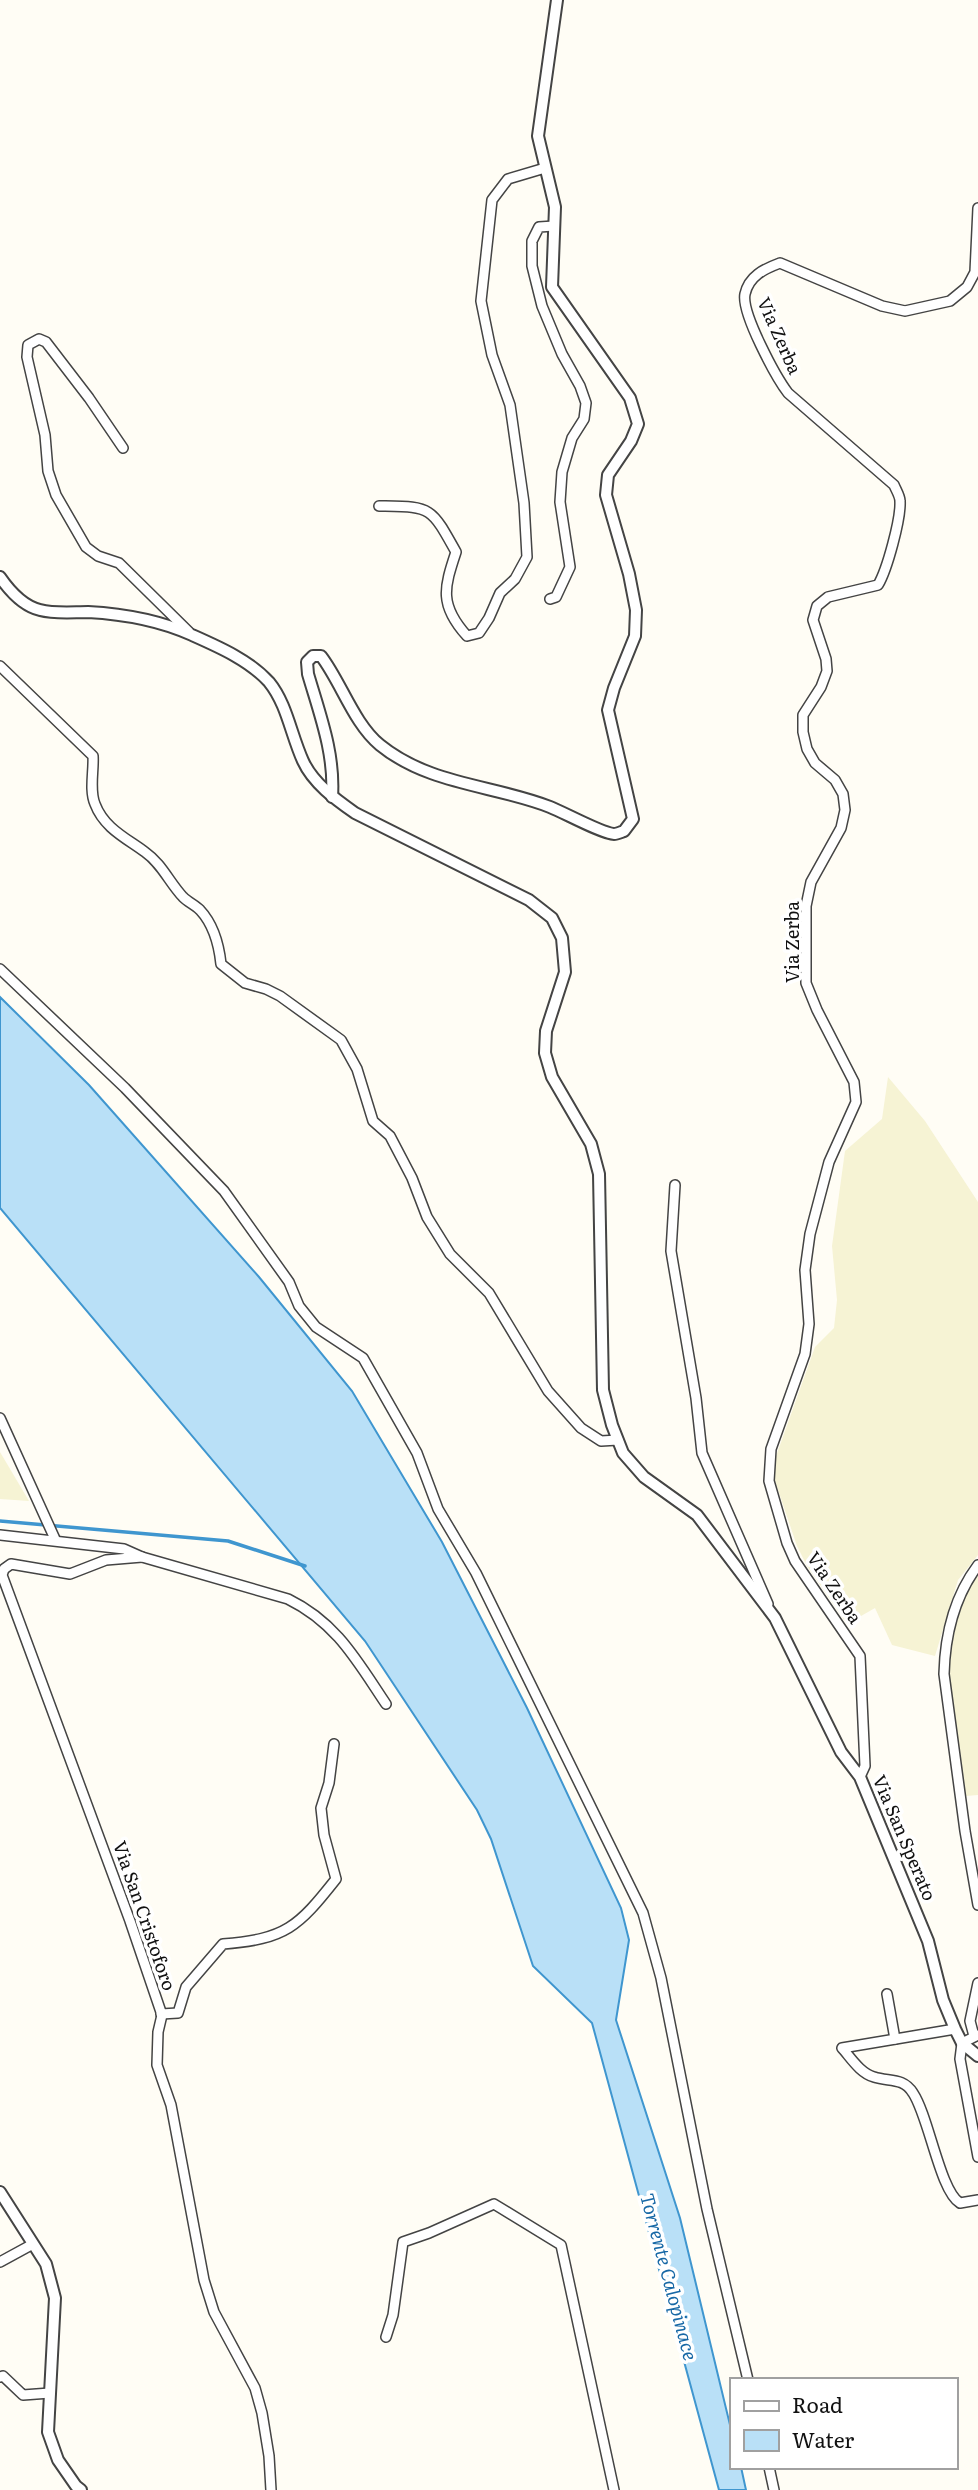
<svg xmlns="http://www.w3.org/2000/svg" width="978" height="2490" font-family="Literata,serif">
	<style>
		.farmland { fill: #f6f3d4 }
		.water { fill: #b9e0f7; stroke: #3f96cf; stroke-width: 2 }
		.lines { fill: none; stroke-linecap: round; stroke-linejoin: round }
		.stream { stroke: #3f96cf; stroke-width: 3.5 }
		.minor-casing { stroke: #444; stroke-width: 12 }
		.tertiary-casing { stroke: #444; stroke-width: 14 }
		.minor { stroke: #fff; stroke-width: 9 }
		.tertiary { stroke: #fff; stroke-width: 10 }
		.labels { text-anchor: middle; stroke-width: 7; stroke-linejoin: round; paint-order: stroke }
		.street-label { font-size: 18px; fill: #111; stroke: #fff }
		.water-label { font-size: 19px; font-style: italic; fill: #1768a6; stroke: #fff }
	</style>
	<rect width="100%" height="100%" fill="#fffdf5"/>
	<!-- farmland -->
	<g class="farmland">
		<path d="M888 1077 925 1121 978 1202V1555L958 1580 935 1656 892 1645 875 1608 847 1624 807 1566 797 1546 773 1475 775 1459 815 1347 834 1328 837 1300 832 1246 845 1151 882 1119Z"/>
		<path d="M0 1452 29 1501 0 1499Z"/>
		<path d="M978 1572V1795L966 1796 949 1677 950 1645 963 1592Z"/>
	</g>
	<!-- water -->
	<path class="water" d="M0 997 89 1085 259 1277 352 1391 442 1542 527 1708 621 1908 629 1940 616 2020 680 2218 731 2429V2467H741L746 2490H719L592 2023 533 1966 491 1839 477 1810 365 1641 0 1208Z"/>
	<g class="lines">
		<!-- stream -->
		<path class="stream" d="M0 1521 228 1541 305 1566"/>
		<defs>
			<g id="minor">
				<path d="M123 448 89 398 46 342 39 339 28 345 27 357 45 435 48 471 56 495 86 547 98 556 119 563 189 632"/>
				<path d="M379 506C431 507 430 505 456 552 444 588 439 605 467 636L479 633 489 618 500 593 515 579 527 557 524 503 510 405 492 355 481 301 492 200 508 179 545 168"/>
				<path d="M550 599 556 597 570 567 560 502 562 472 572 438 584 419 586 403 580 386 562 354 542 306 532 266V241L539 227 554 226"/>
				<path d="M0 666 93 756C94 771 89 790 95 804 104 828 126 838 145 852 162 864 169 882 183 897 188 902 195 905 200 910 214 925 219 945 221 964L245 983 266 989 280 996 341 1040 357 1069 373 1121 390 1136 412 1178 427 1217 450 1254 489 1293 548 1391 581 1428 601 1441 618 1440"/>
				<path d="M0 969 125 1088 224 1191 289 1282 299 1306 316 1327 363 1358 417 1453 438 1509 476 1573 643 1913 661 1978 707 2209 748 2380"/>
				<path d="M675 1185 671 1251 696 1398 702 1453 768 1604"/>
				<path d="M0 1418 55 1539"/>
				<path d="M0 1535 124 1549 142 1557 288 1599C337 1623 357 1661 386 1704"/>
				<path d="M142 1557 106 1560 70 1574 11 1564 4 1569 2 1575 130 1921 162 2015 158 2032 157 2065 171 2105 204 2280 214 2312 255 2388 262 2413 269 2456 271 2490"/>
				<path d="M978 1565C954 1597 945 1634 944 1674L965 1831 978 1905"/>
				<path d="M860 1777 865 1766 860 1656 795 1561 787 1543 769 1481 771 1449 805 1354 809 1324 805 1270 810 1234 829 1162 856 1102 854 1082 817 1010 806 983V906L811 882 841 828 845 810 843 794 835 780 815 763 807 749 803 732V715L821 687 827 671 826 659 813 620 817 606 828 597 878 585C887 570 901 519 900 501 900 496 896 490 894 485L788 393C776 377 741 313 745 294 749 276 764 269 780 263L882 306 905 311 950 301 967 287 975 272 978 208"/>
				<path d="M887 1994 895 2039"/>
				<path d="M161 2014 178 2013 186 1987 223 1944C286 1939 298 1927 336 1879L324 1835 321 1808 329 1783 334 1744"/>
				<path d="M955 2029 842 2048C851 2058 860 2073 874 2077 889 2082 903 2077 913 2093 929 2117 940 2191 960 2203L978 2200"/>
				<path d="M978 2035 962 2043 960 2059 978 2157"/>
				<path d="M974 2036 970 2021 978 1983"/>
				<path d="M0 2262 33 2244"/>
				<path d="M386 2337 393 2315 403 2242 429 2233 494 2204 561 2245 614 2490"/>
				<path d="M0 2377 3 2376 23 2395 50 2393"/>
				<path d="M769 2467 774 2490"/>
			</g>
			<g id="tertiary">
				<path d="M0 577C9 590 23 606 40 610 55 614 73 612 88 612 124 614 159 620 192 635 219 647 249 660 269 682 287 704 291 735 303 761 313 783 335 799 355 813L529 900 552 918 562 938 565 972 546 1031 545 1053 552 1077 591 1144 599 1174 603 1390 612 1425 623 1453 644 1477 697 1515 775 1618 841 1752 860 1777 928 1941 943 2000 955 2029 962 2043 978 2056"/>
				<path d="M332 797C335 754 320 715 308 674L307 662 313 656H321C341 682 354 724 380 745 429 785 494 785 550 807 563 812 603 834 614 834 617 834 621 832 624 831L633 819 608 710 614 688 635 636 636 610 629 574 606 495 608 475 631 441 638 424 630 398 552 287 555 207 538 136 557 0"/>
				<path d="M0 2192 46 2264 55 2298 48 2432 58 2460 76 2486 81 2490"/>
			</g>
		</defs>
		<!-- minor casing -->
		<use href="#minor" class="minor-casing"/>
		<!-- tertiary casing -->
		<use href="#tertiary" class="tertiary-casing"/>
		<!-- minor -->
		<use href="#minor" class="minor"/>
		<!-- tertiary -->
		<use href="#tertiary" class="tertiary"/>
	</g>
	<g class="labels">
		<!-- street labels -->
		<g class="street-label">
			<text transform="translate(779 336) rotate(66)" y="6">Via Zerba</text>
			<text transform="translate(793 942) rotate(-90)" y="6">Via Zerba</text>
			<text transform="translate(834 1588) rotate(56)" y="6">Via Zerba</text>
			<text transform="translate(904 1838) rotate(67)" y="6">Via San Sperato</text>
			<text transform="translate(144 1916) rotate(71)" y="6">Via San Cristoforo</text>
		</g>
		<!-- water labels -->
		<g class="water-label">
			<text transform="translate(669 2277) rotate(75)" y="7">Torrente Calopinace</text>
		</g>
	</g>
	<!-- legend -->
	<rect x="730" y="2378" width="228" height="91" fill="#ffffff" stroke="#a0a0a0" stroke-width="2"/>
	<rect x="744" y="2401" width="35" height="10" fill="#ffffff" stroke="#a0a0a0" stroke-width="2"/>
	<text x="792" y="2413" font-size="21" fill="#111111">Road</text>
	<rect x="744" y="2430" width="35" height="21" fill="#b9e0f7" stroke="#a0a0a0" stroke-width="2"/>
	<text x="792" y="2448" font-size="21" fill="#111111">Water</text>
</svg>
